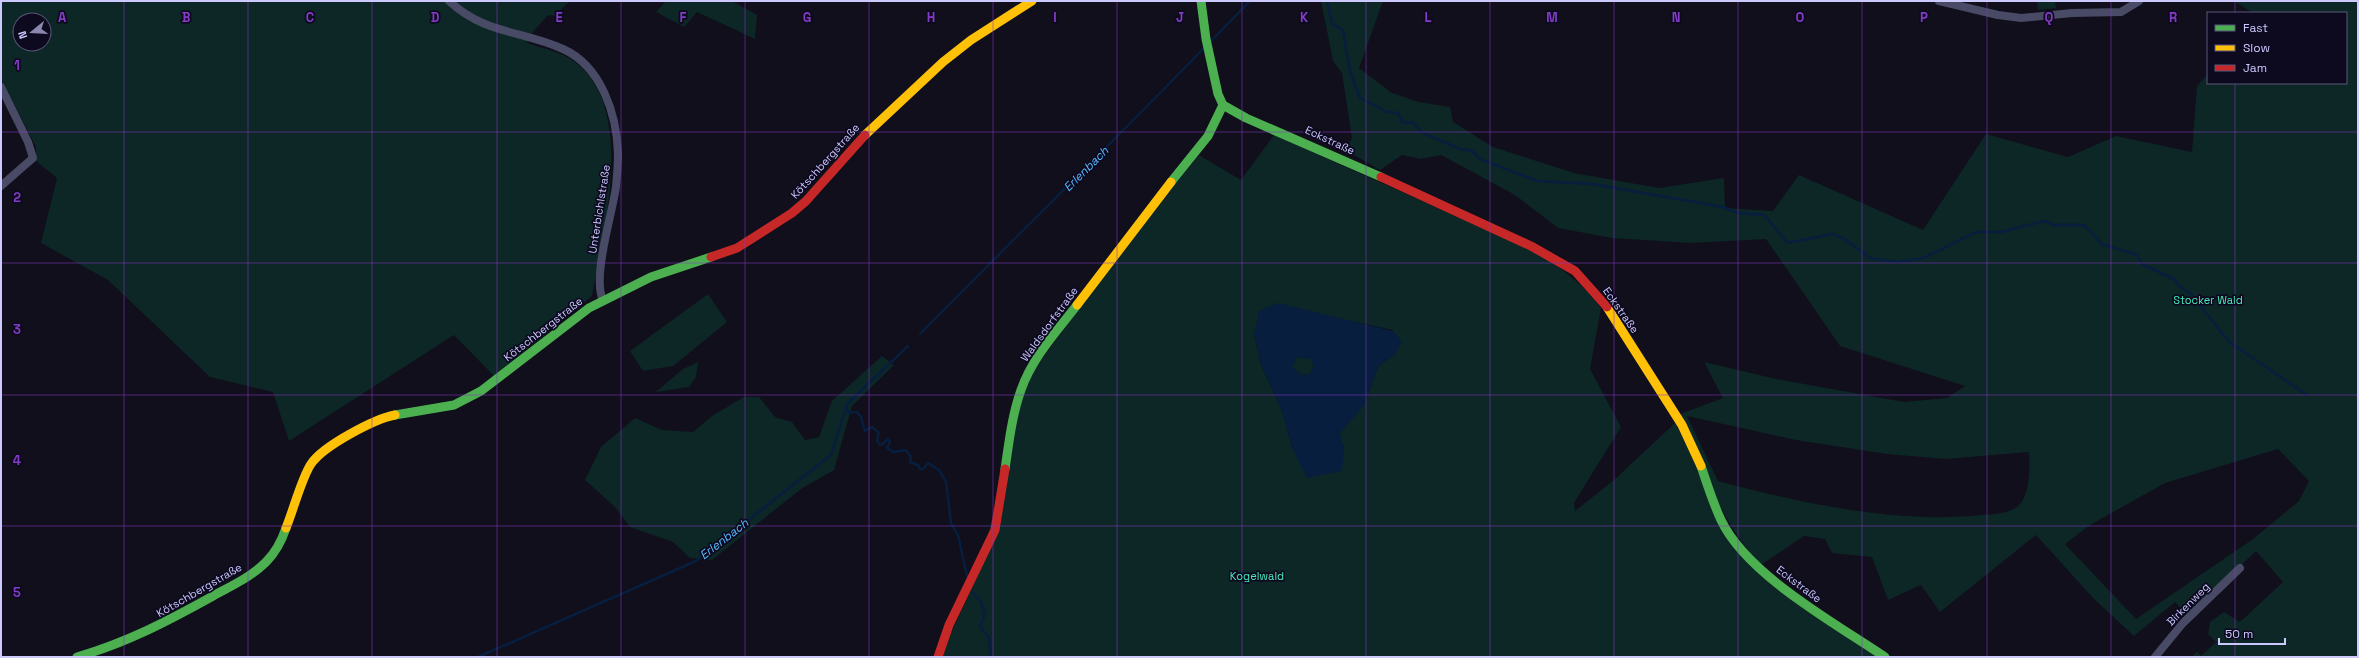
<svg xmlns="http://www.w3.org/2000/svg" width="2359" height="658" font-family="'Space Grotesk',sans-serif">
	<style>
		.green { fill: #0d2626; fill-rule: evenodd }
		.water { fill: #071e3f; fill-rule: evenodd }
		.lines { fill: none; stroke-linecap: round; stroke-linejoin: round }
		.stream { stroke: #071e3f; stroke-width: 2.5 }
		.street { stroke: #494a65; stroke-width: 8 }
		.fast { stroke: #4caf50; stroke-width: 9 }
		.slow { stroke: #ffc107; stroke-width: 9 }
		.jam { stroke: #c62828; stroke-width: 9 }
		.grid { fill: none; stroke: #833cc5; stroke-width: 1; stroke-opacity: 0.55 }
		.labels { text-anchor: middle; stroke-width: 3.5; stroke-linejoin: round; paint-order: stroke }
		.street-label { font-size: 11px; fill: #ccc9ff; stroke: #0d0a20 }
		.park-label { font-size: 11px; fill: #49ebba; stroke: #0d0a20 }
		.water-label { font-size: 12px; font-style: italic; fill: #57baff; stroke: #0d0a20 }
		.grid-label { font-size: 13px; text-anchor: middle; font-weight: bold; fill: #833cc5; stroke: #0d0a20; stroke-width: 3.5; stroke-linejoin: round; paint-order: stroke }
	</style>
	<rect width="100%" height="100%" fill="#100f1b"/>
	<!-- green -->
	<g class="green">
		<path d="M3 1H570L554 16 548 15 532 33 527 43C544 49 560 51 575 62 637 109 603 232 592 296L494 376 454 335 289 441 273 392 210 377 108 280 41 243 57 178 36 161V147L1 79V4ZM20 20H44V44H20Z"/>
		<path d="M666 1H732L757 15 755 39 697 12 684 27 656 12Z"/>
		<path d="M1321 1H1383L1359 68 1392 93 1419 102 1450 107 1453 122 1493 147 1574 173 1659 188 1724 178 1725 208 1773 211 1799 175 1923 230 1986 134 2068 157 2116 136 2192 152 2197 86 2208 74V83H2346V13H2253L2234 1H2358V657H2191L2197 652 2201 656 2216 642 2208 634 2210 622 2224 612 2240 622 2283 582 2256 551 2188 616 2175 602 2134 636 2093 598 2036 535 1940 612 1921 585 1888 600 1872 557 1832 553 1825 539 1804 536 1761 565C1720 522 1703 468 1680 414L1723 398 1704 362 1776 379 1904 402 1947 398 1965 386 1840 346 1766 239 1691 243 1612 238 1558 228 1515 195 1441 155 1421 159 1402 155 1380 170 1345 150 1352 138 1342 73 1333 61ZM1687 416 1796 440 1887 454 1946 459 2029 452C2030 467 2030 490 2021 503 2012 514 1994 514 1982 515 1896 524 1801 503 1718 481ZM2278 449 2309 481 2299 501 2253 539 2136 619 2065 544 2090 525 2165 483Z"/>
		<path d="M2037 1H2055L2056 8 2038 10Z"/>
		<path d="M1274 135 1530 249C1558 265 1581 282 1601 308L1590 369 1621 427 1574 503 1575 511 1614 480 1676 422 1740 555 1881 657H940L978 575 1024 389 1035 369 1116 257 1199 155 1241 180ZM1347 320 1393 330 1395 354 1378 366 1365 403 1339 433 1344 449 1293 450 1282 411 1261 364 1254 334Z"/>
		<path d="M708 294 727 322 673 366 643 371 630 351Z"/>
		<path d="M882 356 894 365 852 406 834 470 801 489 712 560 690 558 673 542 630 527 615 507 585 480 601 447 635 418 662 430 693 432 712 416 744 397H759L775 417 792 422 805 440 819 437 832 401Z"/>
		<path d="M1297 357 1311 358 1314 365 1310 374 1301 375 1292 367Z"/>
		<path d="M698 362 696 377 689 387 656 392 683 369Z"/>
	</g>
	<!-- water -->
	<path class="water" d="M1278 303 1393 331 1402 342 1395 354 1378 366 1365 404 1340 433 1344 449 1342 471 1307 478 1293 450 1282 411 1261 364 1254 334 1259 311ZM1297 357 1311 359 1314 365 1310 374 1301 375 1292 367Z"/>
	<g class="lines">
		<!-- stream -->
		<g class="stream">
			<path d="M1327 1 1332 24 1343 30 1350 71 1360 98 1387 112 1398 113 1403 123 1413 122 1421 132 1460 149 1472 151 1480 159 1537 181 1592 184 1723 207 1738 213 1764 215 1788 243 1832 234 1843 238 1870 258 1897 262 1924 258 1976 232H2001L2044 221 2054 225H2084L2102 244 2137 255 2142 264 2174 279 2179 286 2191 294 2229 342 2307 395"/>
			<path d="M1210 42 1250 1"/>
			<path d="M920 334C1014 238 1111 144 1205 47"/>
			<path d="M846 408 849 413 857 412 861 417 865 431 872 427 879 433 877 440 879 444 881 445 888 439 890 442 887 448 893 452 906 450 911 457 910 462 918 465 920 469H923L928 463 939 470 946 482 951 523 958 535 967 576"/>
			<path d="M972 592 981 602 985 614 980 627 989 637 991 657"/>
			<path d="M478 657 696 561 831 455 847 404 908 346"/>
		</g>
		<!-- street -->
		<g class="street">
			<path d="M449 1C486 35 522 30 563 49 601 66 617 114 618 154 618 165 617 176 616 187 612 215 592 277 603 300"/>
			<path d="M1939 1 1998 15 2021 18 2072 13 2121 12 2139 1"/>
			<path d="M1 87 28 142 33 158 1 186"/>
			<path d="M2155 657 2183 623 2240 568"/>
		</g>
		<!-- fast -->
		<g class="fast">
			<path d="M1201 1 1206 39 1218 94 1223 105 1246 118 1381 177"/>
			<path d="M1171 182 1208 136 1223 105"/>
			<path d="M395 415 454 405 481 391 589 308 651 277 711 257"/>
			<path d="M1701 466C1707 484 1713 503 1721 520 1747 575 1835 623 1885 657"/>
			<path d="M1005 469C1009 442 1012 415 1021 390 1032 358 1057 331 1077 305"/>
			<path d="M77 657C126 643 168 621 213 596 231 586 251 577 266 562 276 552 282 540 286 528"/>
		</g>
		<!-- slow -->
		<g class="slow">
			<path d="M865 135 943 62 971 40 1032 1"/>
			<path d="M1077 305 1171 182"/>
			<path d="M1607 307 1682 425 1701 466"/>
			<path d="M286 528C293 511 302 477 311 464 323 446 374 419 395 415"/>
		</g>
		<!-- jam -->
		<g class="jam">
			<path d="M1381 177 1531 246 1575 271 1607 307"/>
			<path d="M711 257 737 248 792 213 806 201 865 135"/>
			<path d="M938 657 949 625 995 530 1005 469"/>
		</g>
	</g>
	<!-- grid -->
	<path class="grid" d="M124 1V657M248 1V657M372 1V657M497 1V657M621 1V657M745 1V657M869 1V657M993 1V657M1117 1V657M1242 1V657M1366 1V657M1490 1V657M1614 1V657M1738 1V657M1862 1V657M1987 1V657M2111 1V657M2235 1V13M2235 83V657M1 132H2358M1 263H2358M1 395H2358M1 526H2358"/>
	<g class="labels">
		<!-- street labels -->
		<g class="street-label">
			<text transform="translate(1330 140) rotate(25)" y="4">Eckstraße</text>
			<text transform="translate(825 161) rotate(-48)" y="4">Kötschbergstraße</text>
			<text transform="translate(599 209) rotate(-81)" y="4">Unterbichlstraße</text>
			<text transform="translate(1621 310) rotate(55)" y="4">Eckstraße</text>
			<text transform="translate(1049 324) rotate(-54)" y="4">Waldsdorfstraße</text>
			<text transform="translate(543 329) rotate(-38)" y="4">Kötschbergstraße</text>
			<text transform="translate(1799 584) rotate(37)" y="4">Eckstraße</text>
			<text transform="translate(199 590) rotate(-30)" y="4">Kötschbergstraße</text>
			<text transform="translate(2188 604) rotate(-45)" y="4">Birkenweg</text>
		</g>
		<!-- park labels -->
		<g class="park-label">
			<text x="2208" y="304">Stocker Wald</text>
			<text x="1257" y="580">Kogelwald</text>
		</g>
		<!-- water labels -->
		<g class="water-label">
			<text transform="translate(1086 169) rotate(-45)" y="4">Erlenbach</text>
			<text transform="translate(724 539) rotate(-38)" y="4">Erlenbach</text>
		</g>
	</g>
	<g class="grid-label">
		<text x="62" y="22">A</text>
		<text x="186" y="22">B</text>
		<text x="310" y="22">C</text>
		<text x="435" y="22">D</text>
		<text x="559" y="22">E</text>
		<text x="683" y="22">F</text>
		<text x="807" y="22">G</text>
		<text x="931" y="22">H</text>
		<text x="1055" y="22">I</text>
		<text x="1180" y="22">J</text>
		<text x="1304" y="22">K</text>
		<text x="1428" y="22">L</text>
		<text x="1552" y="22">M</text>
		<text x="1676" y="22">N</text>
		<text x="1800" y="22">O</text>
		<text x="1924" y="22">P</text>
		<text x="2049" y="22">Q</text>
		<text x="2173" y="22">R</text>
		<text x="17" y="70">1</text>
		<text x="17" y="202">2</text>
		<text x="17" y="334">3</text>
		<text x="17" y="465">4</text>
		<text x="17" y="597">5</text>
	</g>
	<!-- border -->
	<rect width="2359" height="658" fill="none" stroke="#ccc9ff" stroke-width="4"/>
	<!-- legend -->
	<rect x="2207" y="12" width="140" height="72" fill="#0d0a20" stroke="#595679"/>
	<rect x="2215" y="25" width="20" height="6" fill="#4caf50" stroke="#595679"/>
	<text x="2243" y="32" font-size="12" fill="#ccc9ff">Fast</text>
	<rect x="2215" y="45" width="20" height="6" fill="#ffc107" stroke="#595679"/>
	<text x="2243" y="52" font-size="12" fill="#ccc9ff">Slow</text>
	<rect x="2215" y="65" width="20" height="6" fill="#c62828" stroke="#595679"/>
	<text x="2243" y="72" font-size="12" fill="#ccc9ff">Jam</text>
	<!-- north arrow -->
	<g transform="translate(32 32) rotate(252)"><circle r="19" fill="#0d0a20" stroke="#595679"/>
	<path d="M0-3L7 15L0 10L-7 15Z" fill="#8a88af"/>
	<text y="-6" font-size="11" font-weight="bold" text-anchor="middle" fill="#ccc9ff">N</text>
	</g>
	<!-- scale -->
	<path d="M2219 638v6h66v-6" fill="none" stroke="#ccc9ff" stroke-width="2"/>
	<text x="2225" y="638" font-size="12" fill="#ccc9ff" stroke="#0d0a20" stroke-width="3" paint-order="stroke">50 m</text>
</svg>
